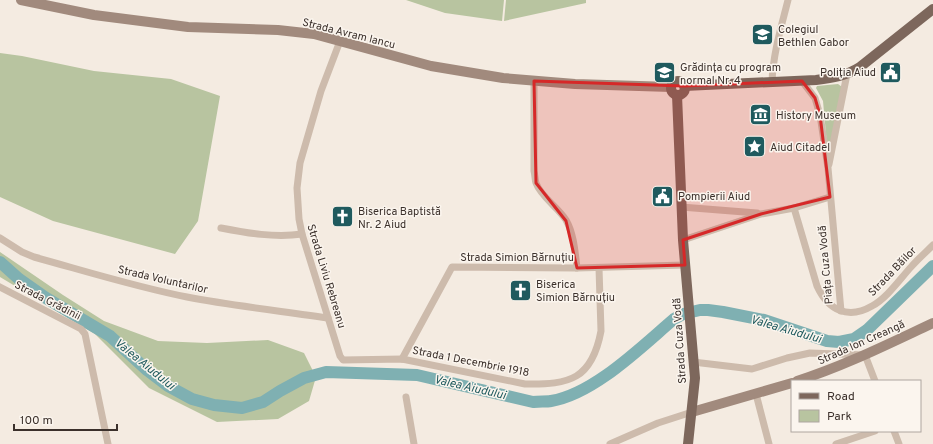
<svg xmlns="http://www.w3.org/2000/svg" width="933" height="444" font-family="Overpass,sans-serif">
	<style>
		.green { fill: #b8c4a0 }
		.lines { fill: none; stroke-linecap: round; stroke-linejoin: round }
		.river { stroke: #7fb0b2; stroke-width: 12 }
		.street { stroke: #cdbbac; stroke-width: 7 }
		.secondary { stroke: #a18a7d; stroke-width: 10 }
		.primary { stroke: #7d675c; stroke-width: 10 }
		.marked { fill: #d62828; fill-opacity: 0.2; stroke: #d62828; stroke-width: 3; stroke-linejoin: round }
		.labels { text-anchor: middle; stroke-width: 3; stroke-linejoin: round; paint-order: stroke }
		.poi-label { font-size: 11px; fill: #3b302b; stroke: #fbf5ee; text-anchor: start }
		.street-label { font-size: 11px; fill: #3b302b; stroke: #fbf5ee }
		.water-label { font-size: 12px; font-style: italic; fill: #1f5a5e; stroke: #fbf5ee }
	</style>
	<rect width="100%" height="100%" fill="#f4ebe1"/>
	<!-- green -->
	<g class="green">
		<path d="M406 0H504L502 21 445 13Z"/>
		<path d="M506 0H586V3L504 21Z"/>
		<path d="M0 53 22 56 94 71 171 79 220 96 198 221 175 254 53 221 0 197Z"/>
		<path d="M838 84 842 87 831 145H827L823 101 816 88 817 86Z"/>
		<path d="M0 252 63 295 104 321 158 341 207 343 268 340 304 353 316 377 309 401 278 419 217 422 149 388 95 334 0 277Z"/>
	</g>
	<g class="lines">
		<!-- river -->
		<path class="river" d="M0 262 19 279 46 298 110 336 147 370 168 386 192 399 214 405 242 408 263 402 280 391 304 378 326 372 417 375 533 402C539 401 546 402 551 401 594 394 641 347 674 319L683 314 700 310H708L723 312 764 320 827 341 839 342 854 339 867 330 933 266"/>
		<!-- street -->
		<g class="street">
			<path d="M340 41 321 91 300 163 297 188 299 219 302 234 340 356 343 360 402 359 525 384C570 385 592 379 601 331L599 268"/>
			<path d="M534 81V171C535 175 535 180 536 183 541 197 558 207 566 220 574 234 575 252 577 268"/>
			<path d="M802 81 815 98 820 115 828 168 841 311"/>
			<path d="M772 82C773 54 781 28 788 0"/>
			<path d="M829 164 847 74"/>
			<path d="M681 207 757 213"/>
			<path d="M794 208 817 286C828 310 848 320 872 306 887 298 900 279 911 267 918 259 926 252 933 245"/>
			<path d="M221 228C247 233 275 238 302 234"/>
			<path d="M0 238 22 252 34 257C85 271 136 287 187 297 234 306 281 311 328 318"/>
			<path d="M683 240 761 214 794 208 830 197"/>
			<path d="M0 287 81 329 85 334 108 444"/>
			<path d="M402 359 452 267 577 268 685 265"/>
			<path d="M693 362 752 369 787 358 810 353 865 355 875 381"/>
			<path d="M756 394 769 444"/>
			<path d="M406 397 414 444"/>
			<path d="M894 431 899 444"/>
			<path d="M610 444 658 423 692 412"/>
			<path d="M836 444 875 431"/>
		</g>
		<!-- secondary -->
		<g class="secondary">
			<path d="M21 0 94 15 188 27 278 30 314 34 431 66 503 78 575 84 671 87"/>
			<path d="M797 381C844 366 888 344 933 323"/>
			<path d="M692 412 792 383"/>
		</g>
		<!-- primary -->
		<g class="primary">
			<circle cx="678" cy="88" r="7"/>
			<path d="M684 86 816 80C832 78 846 76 860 67L933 9"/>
			<path d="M677 95 683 240 695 378 688 444"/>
		</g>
	</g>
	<!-- marked area -->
	<path class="marked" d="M534 81 684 86 802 81 815 98 820 115 830 197 761 214 683 240 685 265 577 268 566 221 536 183Z"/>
	<!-- icons -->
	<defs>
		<symbol id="university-square" viewBox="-11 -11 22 22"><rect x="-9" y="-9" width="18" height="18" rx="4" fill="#1f5a5e" stroke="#fbf5ee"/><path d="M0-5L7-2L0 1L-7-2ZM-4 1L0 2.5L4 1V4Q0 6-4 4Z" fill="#fff"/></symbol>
		<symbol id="civic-square" viewBox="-11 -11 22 22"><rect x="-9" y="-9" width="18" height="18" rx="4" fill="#1f5a5e" stroke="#fbf5ee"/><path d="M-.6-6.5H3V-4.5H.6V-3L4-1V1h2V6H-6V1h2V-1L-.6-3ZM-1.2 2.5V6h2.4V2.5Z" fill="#fff"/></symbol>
		<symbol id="school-square" viewBox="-11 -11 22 22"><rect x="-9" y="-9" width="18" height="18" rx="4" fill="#1f5a5e" stroke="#fbf5ee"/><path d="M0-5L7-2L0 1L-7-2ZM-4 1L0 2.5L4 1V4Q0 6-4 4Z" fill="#fff"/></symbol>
		<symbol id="museum-square" viewBox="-11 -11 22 22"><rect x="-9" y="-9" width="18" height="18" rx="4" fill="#1f5a5e" stroke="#fbf5ee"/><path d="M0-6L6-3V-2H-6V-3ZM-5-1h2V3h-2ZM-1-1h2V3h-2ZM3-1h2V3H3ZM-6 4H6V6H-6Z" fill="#fff"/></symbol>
		<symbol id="sight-square" viewBox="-11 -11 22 22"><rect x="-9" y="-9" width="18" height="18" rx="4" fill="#1f5a5e" stroke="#fbf5ee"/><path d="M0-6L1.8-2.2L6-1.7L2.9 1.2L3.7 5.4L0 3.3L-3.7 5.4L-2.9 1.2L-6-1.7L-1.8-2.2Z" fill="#fff"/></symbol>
		<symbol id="church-square" viewBox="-11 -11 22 22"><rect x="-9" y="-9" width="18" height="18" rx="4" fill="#1f5a5e" stroke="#fbf5ee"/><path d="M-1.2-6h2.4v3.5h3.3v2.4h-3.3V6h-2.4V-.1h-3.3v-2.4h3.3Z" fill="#fff"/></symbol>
	</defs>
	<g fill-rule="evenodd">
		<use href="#university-square" x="750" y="22" width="25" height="25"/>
		<use href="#civic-square" x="878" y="60" width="25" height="25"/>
		<use href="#school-square" x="652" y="60" width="25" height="25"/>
		<use href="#museum-square" x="748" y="102" width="25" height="25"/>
		<use href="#sight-square" x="742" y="134" width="25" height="25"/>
		<use href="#civic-square" x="650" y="184" width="25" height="25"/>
		<use href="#church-square" x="330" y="204" width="25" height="25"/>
		<use href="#church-square" x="508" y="278" width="25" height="25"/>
	</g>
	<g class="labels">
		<!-- poi labels -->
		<g class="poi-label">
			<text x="778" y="33">Colegiul<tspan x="778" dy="13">Bethlen Gabor</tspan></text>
			<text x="680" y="71">Grădința cu program<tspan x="680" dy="13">normal Nr. 4</tspan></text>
			<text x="876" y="76" text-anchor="end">Poliția Aiud</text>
			<text x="776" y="119">History Museum</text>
			<text x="770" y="151">Aiud Citadel</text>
			<text x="678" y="200">Pompierii Aiud</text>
			<text x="358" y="215">Biserica Baptistă<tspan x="358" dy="13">Nr. 2 Aiud</tspan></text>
			<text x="536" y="288">Biserica<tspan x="536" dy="13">Simion Bărnuțiu</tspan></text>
		</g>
		<!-- street labels -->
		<g class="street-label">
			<text transform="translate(349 33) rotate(14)" y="4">Strada Avram Iancu</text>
			<text x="517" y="261">Strada Simion Bărnuțiu</text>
			<text transform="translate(825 265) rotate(-95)" y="4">Piața Cuza Vodă</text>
			<text transform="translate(892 271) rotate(-46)" y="4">Strada Băilor</text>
			<text transform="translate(327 276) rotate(73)" y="4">Strada Liviu Rebreanu</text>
			<text transform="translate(163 279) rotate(13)" y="4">Strada Voluntarilor</text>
			<text transform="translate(48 300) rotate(27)" y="4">Strada Grădinii</text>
			<text transform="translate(679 341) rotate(-94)" y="4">Strada Cuza Vodă</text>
			<text transform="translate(861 342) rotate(-24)" y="4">Strada Ion Creangă</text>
			<text transform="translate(471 361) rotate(11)" y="4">Strada 1 Decembrie 1918</text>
		</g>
		<!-- water labels -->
		<g class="water-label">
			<text transform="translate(786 329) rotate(16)" y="4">Valea Aiudului</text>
			<text transform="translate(145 364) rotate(39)" y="4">Valea Aiudului</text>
			<text transform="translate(470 387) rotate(13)" y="4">Valea Aiudului</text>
		</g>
	</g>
	<!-- legend -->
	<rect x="791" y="380" width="130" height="52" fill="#fbf5ee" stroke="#aea6a0"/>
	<rect x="799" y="393" width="20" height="6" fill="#7d675c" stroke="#aea6a0"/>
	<text x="827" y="400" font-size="12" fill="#3b302b">Road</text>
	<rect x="799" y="410" width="20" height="12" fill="#b8c4a0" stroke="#aea6a0"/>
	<text x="827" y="420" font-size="12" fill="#3b302b">Park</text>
	<!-- scale -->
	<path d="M14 424v6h103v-6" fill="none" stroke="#3b302b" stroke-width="2"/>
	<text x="20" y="424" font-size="12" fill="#3b302b" stroke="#fbf5ee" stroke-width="3" paint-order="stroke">100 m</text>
</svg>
